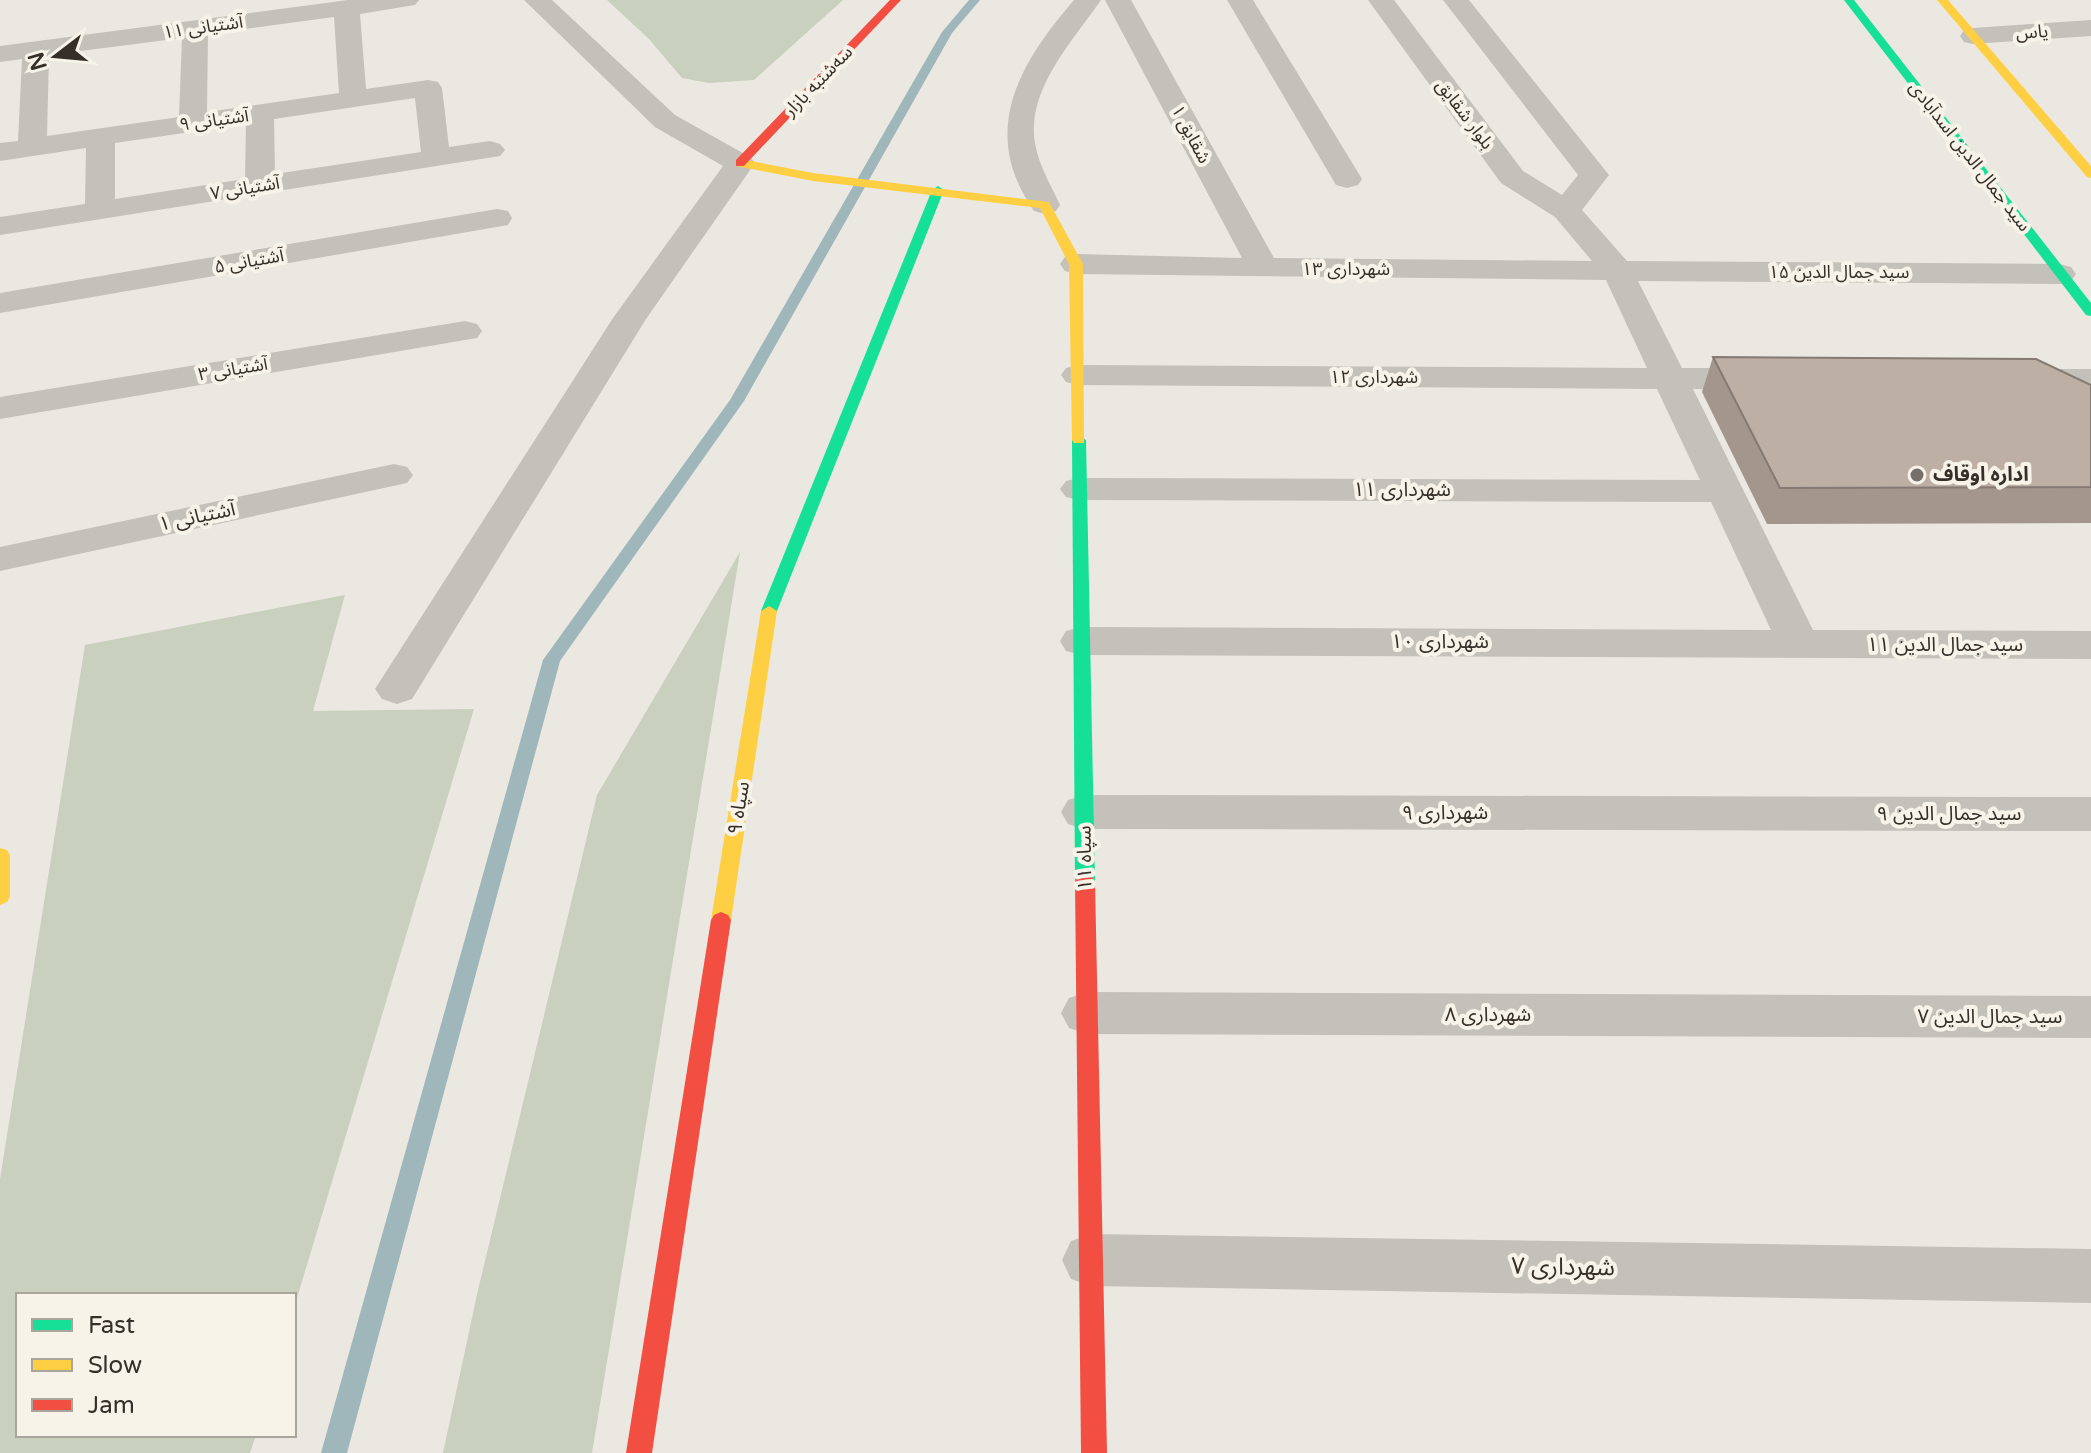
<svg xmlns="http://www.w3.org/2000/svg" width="2091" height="1453" font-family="'Varela Round','Noto Sans Arabic',sans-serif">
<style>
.green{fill:#c9d0bd}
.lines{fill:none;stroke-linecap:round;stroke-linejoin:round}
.stream{fill:#9fb6ba;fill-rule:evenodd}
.street{fill:#c4c0ba;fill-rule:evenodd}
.fast{fill:#16e098;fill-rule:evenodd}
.slow{fill:#ffcf43;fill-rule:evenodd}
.jam{fill:#f24e42;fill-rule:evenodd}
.wall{fill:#a3968d}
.building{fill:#bdafa4;stroke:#847a73;stroke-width:2}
.poi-dot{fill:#756f69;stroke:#f7f3e9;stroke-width:3}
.labels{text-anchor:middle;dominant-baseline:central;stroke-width:8;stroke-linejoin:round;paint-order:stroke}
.far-street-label{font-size:18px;fill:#352e29;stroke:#f7f3e9}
.poi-label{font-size:20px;font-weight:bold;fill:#352e29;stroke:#f7f3e9;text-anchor:start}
.street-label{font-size:20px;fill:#352e29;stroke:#f7f3e9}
.near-street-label{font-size:24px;fill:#352e29;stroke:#f7f3e9}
</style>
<rect width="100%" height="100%" fill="#ebe8e1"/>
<g class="green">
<polygon points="607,0 843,0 754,80 709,83 682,78 649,39"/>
<polygon points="740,552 592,1453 443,1453 478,1290 597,795"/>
<polygon points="345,595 313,711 474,709 294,1308 294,1295 18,1295 18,1435 256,1435 250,1453 0,1453 0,1179 85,645"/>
</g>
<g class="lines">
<polygon class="stream" points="969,0 980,0 952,33 744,401 560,661 347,1453 321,1453 543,660 730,400 942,32"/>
<g class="street">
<path d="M348,0H419L415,5L360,14L366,89L428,80L438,82L442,88L449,147L490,141L500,144L505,150L500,156L0,235V217L85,204L86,148L0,161V143L18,141L22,59L0,62V46ZM334,17L339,93L207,112L208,34ZM182,38L179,117L47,136L49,55ZM415,98L421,152L275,174L274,119ZM246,124L245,179L115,199V143Z"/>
<polygon points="524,0 552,0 675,115 750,157 755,163 646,319 412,699 397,704 382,699 375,689 613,318 723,166 655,127"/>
<path d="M1074,0H1101C1072,42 1023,93 1036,148C1040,168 1052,187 1060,205L1056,211L1045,214L1034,211C979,132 1018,65 1074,0Z"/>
<polygon points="1105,0 1131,0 1274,258 1592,261 1555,217 1501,183 1368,0 1394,0 1523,171 1562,195 1578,175 1443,0 1469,0 1609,175 1582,210 1627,261 2060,264 2071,267 2076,274 2071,281 2060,284 1638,281 1682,368 1765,368 1777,372 1783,379 1777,386 1765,390 1693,389 1813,630 2091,631 2091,659 1081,655 1066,651 1060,641 1066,631 1081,627 1771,630 1711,502 1079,500 1066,497 1060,489 1066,481 1079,478 1700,480 1657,389 1078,385 1066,382 1061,375 1066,368 1078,365 1647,368 1606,280 1076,274 1065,271 1060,264 1065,257 1076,254 1242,258"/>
<polygon points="1227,0 1253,0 1362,179 1358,185 1347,188 1336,185"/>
<polygon points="2091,20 2091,36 1973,44 1964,42 1960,36 1964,30 1973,28"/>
<polygon points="497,209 508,211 512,218 508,225 0,313 0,293"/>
<polygon points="465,321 477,324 482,331 477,338 0,419 0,397"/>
<polygon points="2021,369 2091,369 2091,391 2021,391 2009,387 2003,380 2009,373"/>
<polygon points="394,464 407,467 413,475 407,483 0,571 0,547"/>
<polygon points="1084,795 2091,797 2091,831 1084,829 1068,824 1061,812 1068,800"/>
<polygon points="1087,992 2091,996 2091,1038 1087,1034 1069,1028 1061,1013 1069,998"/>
<polygon points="1091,1234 2091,1249 2091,1303 1091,1286 1071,1279 1062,1260 1071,1241"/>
</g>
<g class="fast">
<polygon points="1844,0 1854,0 2091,303 2091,316 2086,315"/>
<polygon points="938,186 944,190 777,611 769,616 763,615 761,611 932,190"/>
<polygon points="1079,436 1086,440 1095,882 1092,887 1078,887 1075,882 1072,440"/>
</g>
<g class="slow">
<polygon points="1937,0 1948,0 2091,166 2091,178 2087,177"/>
<polygon points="740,159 813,173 1049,202 1083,264 1084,443 1074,443 1072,440 1069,264 1040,208 813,181 736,166 736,160"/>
<polygon points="769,606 777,611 731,920 728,925 721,928 714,925 711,920 761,611"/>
<polygon points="0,848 7,850 10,855 10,897 7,902 0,905"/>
</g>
<g class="jam">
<polygon points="890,0 901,0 744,166 736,166 736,160"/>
<polygon points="1085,875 1092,877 1095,882 1107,1453 1081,1453 1075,882 1078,877"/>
<polygon points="721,912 728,915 731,920 652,1453 626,1453 711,920 714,915"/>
</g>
</g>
<polygon class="wall" points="1713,357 2091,385 2091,523 1767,524 1702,392"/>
<polygon class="building" points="1713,357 2036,359 2091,385 2091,487 1780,488"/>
<circle class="poi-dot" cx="1917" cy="475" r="8"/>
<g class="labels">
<g class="far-street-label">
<text transform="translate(203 27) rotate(-8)">آشتیانی ۱۱</text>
<text transform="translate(2032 32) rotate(-4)">یاس</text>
<text transform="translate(818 81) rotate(-46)">سه‌شنبه بازار</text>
<text transform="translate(1465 114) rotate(53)">بلوار شقایق</text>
<text transform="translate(214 120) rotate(-8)">آشتیانی ۹</text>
<text transform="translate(1191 134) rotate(62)">شقایق ۱</text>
<text transform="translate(1970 156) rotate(52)">سید جمال الدین اسدآبادی</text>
<text transform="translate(245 188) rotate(-9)">آشتیانی ۷</text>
<text transform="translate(249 261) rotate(-10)">آشتیانی ۵</text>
<text x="1346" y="269">شهرداری ۱۳</text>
<text x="1839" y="272">سید جمال الدین ۱۵</text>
<text transform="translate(233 369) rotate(-9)">آشتیانی ۳</text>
<text x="1374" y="377">شهرداری ۱۲</text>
</g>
<g class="poi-label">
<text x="1933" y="475">اداره اوقاف</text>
</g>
<g class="street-label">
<text x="1402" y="490">شهرداری ۱۱</text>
<text transform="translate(197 517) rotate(-12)">آشتیانی ۱</text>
<text x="1440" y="642">شهرداری ۱۰</text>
<text x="1945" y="645">سید جمال الدین ۱۱</text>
<text transform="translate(739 808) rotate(-81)">سپاه ۹</text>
<text x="1445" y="813">شهرداری ۹</text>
<text x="1949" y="814">سید جمال الدین ۹</text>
<text transform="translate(1085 858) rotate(-91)">سپاه ۱۱</text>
<text x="1488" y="1015">شهرداری ۸</text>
<text x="1990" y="1017">سید جمال الدین ۷</text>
</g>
<g class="near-street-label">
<text transform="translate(1563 1267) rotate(1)">شهرداری ۷</text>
</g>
</g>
<rect x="16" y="1293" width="280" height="144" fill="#f7f3e9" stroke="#a9a49c" stroke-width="2"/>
<rect x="32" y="1319" width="40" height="12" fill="#16e098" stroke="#a9a49c" stroke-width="2"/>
<text x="88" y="1333" font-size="24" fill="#352e29">Fast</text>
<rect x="32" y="1359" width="40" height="12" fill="#ffcf43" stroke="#a9a49c" stroke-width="2"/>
<text x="88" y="1373" font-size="24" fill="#352e29">Slow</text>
<rect x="32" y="1399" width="40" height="12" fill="#f24e42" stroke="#a9a49c" stroke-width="2"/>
<text x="88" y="1413" font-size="24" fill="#352e29">Jam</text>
<g transform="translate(56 56) rotate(254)" stroke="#f7f3e9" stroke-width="6" paint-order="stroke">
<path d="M0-6L14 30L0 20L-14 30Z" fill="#352e29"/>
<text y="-12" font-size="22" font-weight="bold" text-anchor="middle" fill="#352e29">N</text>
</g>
</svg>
